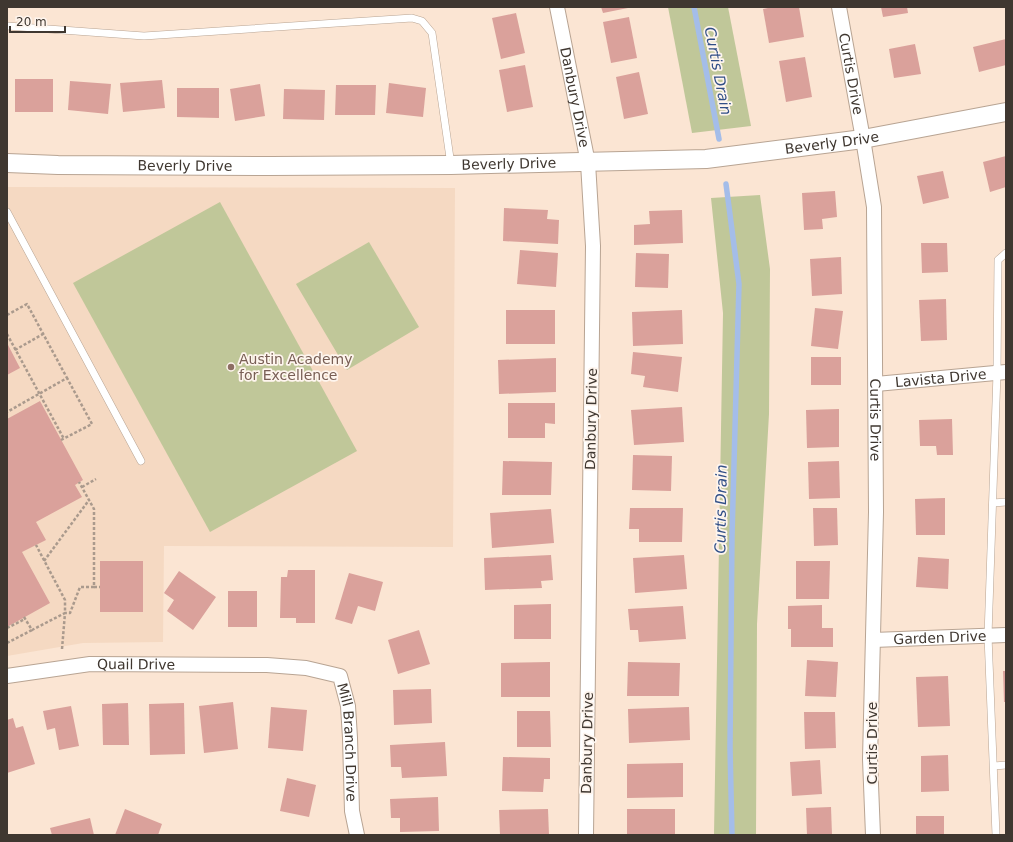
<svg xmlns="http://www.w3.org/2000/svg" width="1013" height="842" font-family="'DejaVu Sans',sans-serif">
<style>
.built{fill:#f5d9c2}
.green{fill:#c0c799}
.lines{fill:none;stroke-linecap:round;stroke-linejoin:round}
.stream{stroke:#a4bde9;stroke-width:5.5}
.building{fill:#daa19b}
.service-casing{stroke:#b8a493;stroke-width:8}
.minor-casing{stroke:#b8a493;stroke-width:16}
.tertiary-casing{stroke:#b8a493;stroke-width:20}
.path{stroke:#aa9a8d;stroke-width:2.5;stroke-dasharray:3 2;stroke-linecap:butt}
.service{stroke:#fff;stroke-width:7}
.minor{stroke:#fff;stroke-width:14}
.tertiary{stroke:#fff;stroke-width:18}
.education-dot{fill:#8d6e63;stroke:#fef5ee;stroke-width:1.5}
.labels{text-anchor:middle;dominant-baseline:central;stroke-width:3.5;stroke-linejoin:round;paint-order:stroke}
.street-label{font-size:14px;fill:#3f3730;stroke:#fef5ee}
.education-label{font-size:14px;fill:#785e54;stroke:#fef5ee;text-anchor:start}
.water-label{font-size:15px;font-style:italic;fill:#314f87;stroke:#fef5ee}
</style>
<rect width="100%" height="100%" fill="#fbe5d3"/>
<polygon class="built" points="7,187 455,188 453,547 164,546 163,642 83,643 7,656"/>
<g class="green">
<polygon points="668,7 728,7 751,126 692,133"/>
<polygon points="760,195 770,269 769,414 757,624 756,835 714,835 723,313 711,198"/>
<polygon points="220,202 357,451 210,532 73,283"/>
<polygon points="369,242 419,327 347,370 296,284"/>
</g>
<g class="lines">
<g class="stream">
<polyline points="694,7 719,139"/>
<polyline points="726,184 739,284 732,536 730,747 732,835"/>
</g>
</g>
<g class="building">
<polygon points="601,7 628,7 628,8 603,13"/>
<polygon points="773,7 799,7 804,37 769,43 763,9"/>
<polygon points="881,7 907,7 908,13 883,17"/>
<polygon points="516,13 525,53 501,59 492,18"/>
<polygon points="629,17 637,58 611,63 603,22"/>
<polygon points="1006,39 1006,65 979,72 973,47"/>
<polygon points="915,44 921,74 894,78 889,49"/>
<polygon points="805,57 812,97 786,102 779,61"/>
<polygon points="525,65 533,107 507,112 499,70"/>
<polygon points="639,72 648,114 624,119 616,77"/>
<rect x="15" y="79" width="38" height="33"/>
<polygon points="162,80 165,108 123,112 120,83"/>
<polygon points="70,81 111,84 108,114 68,110"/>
<polygon points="389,83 426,88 423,117 386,113"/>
<polygon points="260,84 265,116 235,121 230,89"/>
<polygon points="336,85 376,85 375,115 335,115"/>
<polygon points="177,88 219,88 219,118 177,117"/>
<polygon points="284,89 325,90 324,120 283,119"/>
<polygon points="1006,156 1006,187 990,192 983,162"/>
<polygon points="943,171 949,198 923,204 917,176"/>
<polygon points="835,191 837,217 822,219 823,229 804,230 802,193"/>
<polygon points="504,208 548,210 547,219 559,220 558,244 503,241"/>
<polygon points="682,210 683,243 634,245 634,225 650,224 649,211"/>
<polygon points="921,243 947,243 948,272 922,273"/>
<polygon points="520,250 558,253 556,287 517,284"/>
<polygon points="636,253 669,254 668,288 635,287"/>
<polygon points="841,257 842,294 812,296 810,259"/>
<polygon points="946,299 947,340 921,341 919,300"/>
<polygon points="815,308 843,311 838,349 811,346"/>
<rect x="506" y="310" width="49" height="34"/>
<polygon points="682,310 683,344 633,346 632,312"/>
<polygon points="7,343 20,368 7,375"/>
<polygon points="633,352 682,357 678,392 643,387 645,376 631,374"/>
<rect x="811" y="357" width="30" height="28"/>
<polygon points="556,358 556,392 499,394 498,360"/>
<polygon points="40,401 83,480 75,485 82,497 36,522 46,540 22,552 50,603 7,627 7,419"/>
<polygon points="508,403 555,403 555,424 545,423 545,438 508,438"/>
<polygon points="682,407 684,442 634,445 631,410"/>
<polygon points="839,409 839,447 807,448 806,410"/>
<polygon points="952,419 953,455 937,455 936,446 920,446 919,420"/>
<polygon points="633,455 672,456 671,491 632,490"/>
<polygon points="503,461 552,462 551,495 502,495"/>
<polygon points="839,461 840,498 809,499 808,462"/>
<polygon points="945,498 945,535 916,535 915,499"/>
<polygon points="630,508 683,508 682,542 639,542 639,529 629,529"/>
<polygon points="813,508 837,508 838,545 814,546"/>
<polygon points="551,509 554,543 492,548 490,513"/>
<polygon points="551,555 553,580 541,581 542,588 485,590 484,558"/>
<polygon points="684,555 687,589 635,593 633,558"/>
<polygon points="918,557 949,559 948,589 916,587"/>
<rect x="100" y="561" width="43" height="51"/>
<polygon points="796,561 830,561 829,599 796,599"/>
<polygon points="288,570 315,570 315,623 296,623 296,618 280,618 281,577 287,577"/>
<polygon points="179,571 216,597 193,630 167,611 174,600 164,593"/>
<polygon points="349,573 383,582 375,611 358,606 352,624 335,619"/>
<rect x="228" y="591" width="29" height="36"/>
<polygon points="551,604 551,639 514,639 514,605"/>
<polygon points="822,605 822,628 833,628 833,647 791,647 791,629 788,629 788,606"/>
<polygon points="683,606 686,639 639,642 638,630 630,630 628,609"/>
<polygon points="419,630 430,664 398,674 388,640"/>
<polygon points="807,660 838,662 836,697 805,696"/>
<polygon points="550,662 550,697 501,697 501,663"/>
<polygon points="628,662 680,663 679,696 627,696"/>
<polygon points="1003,671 1006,671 1006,702 1004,702"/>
<polygon points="948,676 950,726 918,727 916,677"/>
<polygon points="431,689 432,723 394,725 393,690"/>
<polygon points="233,702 238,749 204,753 199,706"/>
<polygon points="128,703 129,745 103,745 102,704"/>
<polygon points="184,703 185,754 150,755 149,704"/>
<polygon points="71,706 79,746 59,750 55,728 47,730 43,711"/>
<polygon points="271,707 307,710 303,751 268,748"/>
<polygon points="689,707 690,740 629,743 628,709"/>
<polygon points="517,711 550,711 551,747 517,747"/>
<polygon points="804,712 835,712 836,748 805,749"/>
<polygon points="13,718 16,728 23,726 35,764 7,773 7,720"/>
<polygon points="445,742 447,776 402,778 401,767 391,767 390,745"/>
<polygon points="948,755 949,791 921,792 921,756"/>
<polygon points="503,757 550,758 550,779 544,779 543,792 502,791"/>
<polygon points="820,760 822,794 792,796 790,762"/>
<polygon points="683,763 683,797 627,798 627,764"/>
<polygon points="287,778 316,785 309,817 280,811"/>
<polygon points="438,797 439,831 400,832 400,818 391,818 390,799"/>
<polygon points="831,807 832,835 807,835 806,808"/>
<polygon points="125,809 162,824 158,835 115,835"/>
<polygon points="548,809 549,835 500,835 499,810"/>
<rect x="627" y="809" width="48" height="26"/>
<rect x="916" y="816" width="28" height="19"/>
<polygon points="90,818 94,835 52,835 50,828"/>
</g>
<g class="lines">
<defs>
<g id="service">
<polyline points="7,26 144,36 412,18 422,21 432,33 451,165"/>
<polyline points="7,212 141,461"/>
<polyline points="993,503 1006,502"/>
<polyline points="994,766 1006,765"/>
<polyline points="996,835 988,636 997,373 998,260 1006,253"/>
</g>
<g id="minor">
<path id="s1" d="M557,7L588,163L593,246L586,835"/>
<path id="s2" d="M839,7L863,139L874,207L876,512L870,759L873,835"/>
<path id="s3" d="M876,384L1006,372"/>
<path id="s4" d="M873,640L1006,635"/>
<path id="s5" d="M7,676L90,664L267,665L306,668L340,676L348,706L350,738L352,811L357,835"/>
</g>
<g id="tertiary">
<path id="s6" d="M7,163L58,165L270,166L451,165L706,159L863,139L1006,112"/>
</g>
</defs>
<use href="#service" class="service-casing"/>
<use href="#minor" class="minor-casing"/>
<use href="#tertiary" class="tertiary-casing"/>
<g class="path">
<polyline points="7,315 27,304 67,378 7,412"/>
<polyline points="7,334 64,439"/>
<polyline points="15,350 43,334"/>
<polyline points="61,440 92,424 67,378"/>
<polyline points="82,487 96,479"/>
<polyline points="44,561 89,500"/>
<polyline points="94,587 100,587"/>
<polyline points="24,617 32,630 65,613 65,600 36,545"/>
<polyline points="7,628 25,619"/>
<polyline points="7,643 32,630"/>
<polyline points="62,649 65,613 70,613 80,587 94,587 94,509 79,482"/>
</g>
<use href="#service" class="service"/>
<use href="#minor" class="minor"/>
<use href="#tertiary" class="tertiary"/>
</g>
<circle class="education-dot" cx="231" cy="367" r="4"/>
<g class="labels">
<g class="street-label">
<text stroke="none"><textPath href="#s2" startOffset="68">Curtis Drive</textPath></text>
<text stroke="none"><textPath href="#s1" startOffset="92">Danbury Drive</textPath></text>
<text stroke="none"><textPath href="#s6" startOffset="826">Beverly Drive</textPath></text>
<text stroke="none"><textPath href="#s6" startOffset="502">Beverly Drive</textPath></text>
<text stroke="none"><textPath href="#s6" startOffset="178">Beverly Drive</textPath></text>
<text stroke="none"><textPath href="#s3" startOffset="65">Lavista Drive</textPath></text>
<text transform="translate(591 419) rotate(-89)">Danbury Drive</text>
<text stroke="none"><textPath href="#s2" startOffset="416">Curtis Drive</textPath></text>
<text stroke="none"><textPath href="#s4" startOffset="67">Garden Drive</textPath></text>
<text stroke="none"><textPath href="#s5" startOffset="130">Quail Drive</textPath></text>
<text stroke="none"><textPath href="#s5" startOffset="402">Mill Branch Drive</textPath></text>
<text transform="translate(587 743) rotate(-89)">Danbury Drive</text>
<text transform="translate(872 743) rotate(-90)">Curtis Drive</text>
</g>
<g class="education-label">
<text x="239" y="359">Austin Academy<tspan x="239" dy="16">for Excellence</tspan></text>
</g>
<g class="water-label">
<text transform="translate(718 71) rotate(79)">Curtis Drain</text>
<text transform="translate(721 509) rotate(-89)">Curtis Drain</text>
</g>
</g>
<rect width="1013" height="842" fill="none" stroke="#3f3730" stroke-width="16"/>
<path d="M10 26v6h55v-6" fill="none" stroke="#3f3730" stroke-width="2"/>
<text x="16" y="26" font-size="12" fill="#3f3730" stroke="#fef5ee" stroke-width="3" paint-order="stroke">20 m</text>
</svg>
